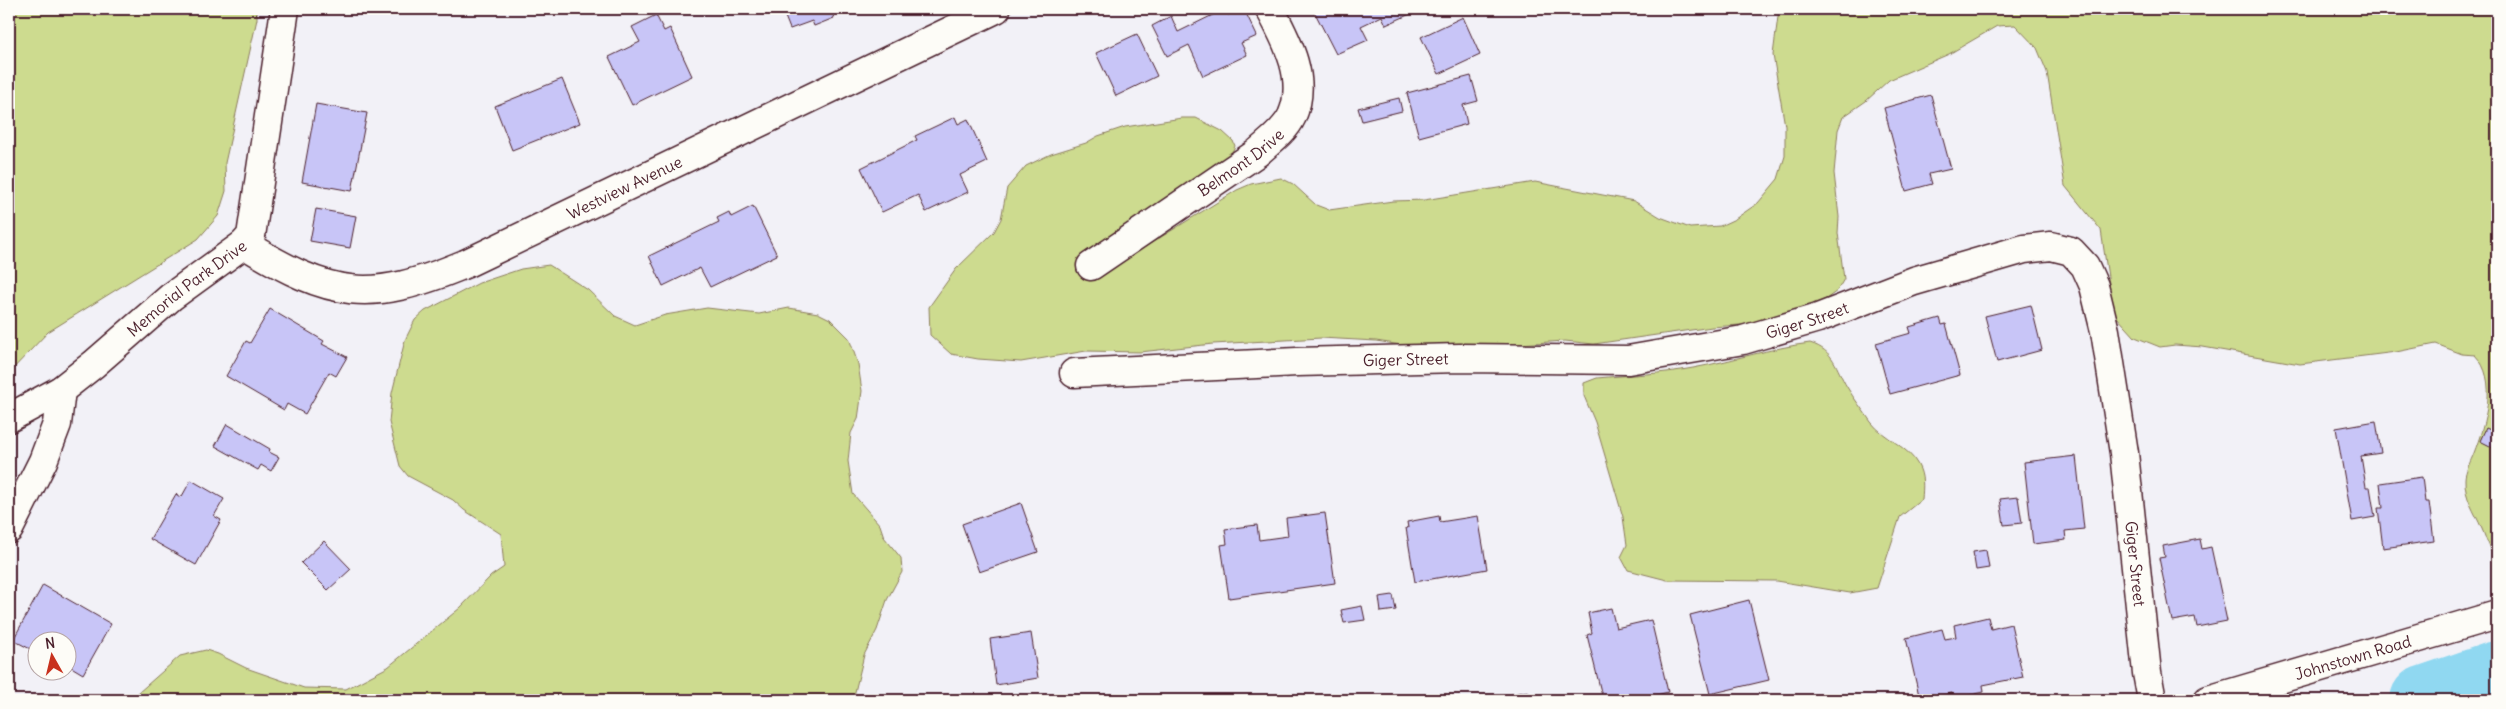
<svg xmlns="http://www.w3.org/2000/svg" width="2506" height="709" font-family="Delius,sans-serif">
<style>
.green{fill:#cddb8f;stroke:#8c7d5d}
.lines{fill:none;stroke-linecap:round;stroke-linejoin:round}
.river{stroke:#90d8f1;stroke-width:68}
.building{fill:#c8c5f7;stroke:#4a1f2b}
.minor-casing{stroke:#4a1f2b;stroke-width:31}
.minor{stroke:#fdfcf7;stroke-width:28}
.labels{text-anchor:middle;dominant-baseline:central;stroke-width:4;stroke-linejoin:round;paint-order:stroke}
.street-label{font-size:16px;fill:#4a1f2b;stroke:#fdfcf7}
</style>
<rect width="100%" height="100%" fill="#f2f1f7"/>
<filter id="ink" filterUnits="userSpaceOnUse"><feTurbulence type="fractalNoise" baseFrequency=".02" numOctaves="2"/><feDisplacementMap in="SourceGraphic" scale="10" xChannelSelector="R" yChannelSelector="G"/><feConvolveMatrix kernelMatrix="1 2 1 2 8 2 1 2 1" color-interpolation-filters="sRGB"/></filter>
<g filter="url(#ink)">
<g class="green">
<polygon points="9,9 257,9 257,19 225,163 226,191 218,216 198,239 48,332 9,373"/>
<path d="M1779,9H2497V560C2489,551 2487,540 2482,529C2475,512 2464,498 2465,479C2465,471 2471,461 2474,453C2485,424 2499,380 2475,355L2462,354L2436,344L2396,352L2300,364L2203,347L2175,345L2160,347L2135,337L2116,316L2112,304L2101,230L2065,186L2047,72L2037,48L2015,25L1997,26L1949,54L1889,80L1866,101L1843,117L1838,130L1834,173L1839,217L1838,233L1844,279L1837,291L1826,299L1799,311L1753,324L1712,327L1594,344L1565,341L1472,347L1408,346L1376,341L1321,338L1213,344L1140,352L1086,351L1021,362L978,359L951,354L930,335L929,307L956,269L994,232L1001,219L1007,188L1026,166L1051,154L1086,143L1098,136L1125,127L1182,118H1196L1222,131L1233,141L1235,146L1229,158L1159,208L1133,220L1078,259V272L1106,268L1132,255L1237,190L1251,184L1281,178L1293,184L1316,205L1329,210L1393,201L1424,200L1535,182L1634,201L1660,217L1690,228L1720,226L1735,219L1758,203L1778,179L1785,156V126L1773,55Z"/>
<polygon points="549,265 588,290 615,316 635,325 665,315 707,308 759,314 789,308 818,313 830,319 849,338 858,364 862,391 858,419 851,433 848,461 853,494 880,525 884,537 901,558 902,572 887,600 877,630 864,655 853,700 130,700 180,656 206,650 218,654 246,668 304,688 346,689 388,667 460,608 491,576 504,567 501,534 464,510 453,500 408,476 400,466 389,422 392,393 405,340 415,320 425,311 479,283 521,269"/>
<path d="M1810,343C1835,351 1835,367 1847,387C1854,399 1863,410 1871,422C1884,439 1908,446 1918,465C1924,476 1923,487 1922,499L1900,517L1877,588L1850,593L1777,581L1667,580L1628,570L1621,557L1627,545L1623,517L1595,422L1584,396V383L1597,378C1629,375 1662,374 1693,368C1732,361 1770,348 1810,343Z"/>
</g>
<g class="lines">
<polyline class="river" points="2424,700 2497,675"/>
</g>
<g class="building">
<polygon points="782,9 842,9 832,13 834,18 814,26 812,21 790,29"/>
<polygon points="1225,9 1228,15 1244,9 1257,36 1241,43 1247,55 1203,76 1189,45 1167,56 1152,26 1171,16 1178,32"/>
<polygon points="1313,9 1421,9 1386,25 1382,16 1361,26 1368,40 1336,54"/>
<polygon points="656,15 664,31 670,28 692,76 632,105 609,57 640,42 632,27"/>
<polygon points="1463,17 1480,55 1439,74 1421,37"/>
<polygon points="1137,34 1157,76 1116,96 1096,53"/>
<polygon points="1471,76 1478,101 1463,105 1467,124 1419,137 1407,93"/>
<polygon points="562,79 580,123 512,150 495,106"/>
<polygon points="1931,95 1951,169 1929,174 1932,184 1906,191 1884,108"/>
<polygon points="1399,98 1402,111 1362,121 1358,108"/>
<polygon points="316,104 367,113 352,191 302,182"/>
<polygon points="955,117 958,124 968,119 987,162 960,175 968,192 926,212 918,195 882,212 861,168 917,140 915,136"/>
<polygon points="753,206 777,255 710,287 700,268 663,286 649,256 719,222 717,218 729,212 731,217"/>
<polygon points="316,209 356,216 350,248 310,241"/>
<polygon points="2031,305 2042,350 1997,362 1985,316"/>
<polygon points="270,309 324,341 322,344 347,357 336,376 329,372 305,414 287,404 284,410 226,376 246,341 250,343"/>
<polygon points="1940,318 1942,325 1946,324 1960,375 1890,394 1876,343 1911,333 1909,327"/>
<polygon points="2376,421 2381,453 2361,456 2366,487 2370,487 2375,517 2352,521 2336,428"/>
<polygon points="227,424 270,449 269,452 279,457 271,471 261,465 258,470 215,446"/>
<polygon points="2486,428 2497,433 2494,448 2480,441"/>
<polygon points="2076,456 2084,529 2065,531 2066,540 2033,544 2024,462"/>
<polygon points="2422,477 2425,502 2429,502 2434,541 2383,548 2378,508 2383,508 2380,483"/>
<polygon points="191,480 224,499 214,516 221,520 196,565 150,539 176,494 181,498"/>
<polygon points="2018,497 2022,523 2004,525 2000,499"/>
<polygon points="1021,503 1038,552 979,572 962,524"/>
<polygon points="1325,513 1335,583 1229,598 1221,545 1227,544 1225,529 1257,525 1259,540 1288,536 1286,518"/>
<polygon points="1439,516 1440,522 1478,516 1487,569 1415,582 1406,528 1408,528 1407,522"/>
<polygon points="2200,539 2202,549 2211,547 2227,621 2197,627 2195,617 2172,621 2159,558 2165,557 2163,546"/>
<polygon points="324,541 351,569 328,590 301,563"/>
<polygon points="1986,550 1989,568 1976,570 1973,552"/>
<polygon points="43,585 111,624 83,674 68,665 68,642 38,642 38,653 13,640"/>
<polygon points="1393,595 1396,610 1381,612 1379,597"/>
<polygon points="1749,600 1769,680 1710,694 1690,615"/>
<polygon points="1362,606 1365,620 1344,623 1341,610"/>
<polygon points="1611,608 1616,628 1651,620 1668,692 1649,697 1650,700 1603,700 1587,635 1592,633 1588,613"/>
<polygon points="1988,617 1991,629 2011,624 2023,677 1983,685 1984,692 1954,699 1952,693 1920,700 1906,638 1942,629 1945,639 1956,637 1954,625"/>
<polygon points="1031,633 1038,678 996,685 990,639"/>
<polygon points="1528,691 1530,700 1493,700 1493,698"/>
</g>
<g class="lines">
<defs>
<g id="minor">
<path id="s1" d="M244,244C332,298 369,304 465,264L996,9"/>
<path id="s2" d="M1091,266L1257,153C1269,142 1285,131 1292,116C1308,79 1287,41 1270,9"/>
<path id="s3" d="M1074,373L1297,362L1460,358L1628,360L1743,340L1818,318L1914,281L2024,249L2051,246L2071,251L2085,266L2094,286L2105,331L2124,453L2147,673L2152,700"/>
<path id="s4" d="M9,418L61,390L94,364L171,297L244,244L251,236L285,9"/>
<polyline points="9,529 43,461 57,424 61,390"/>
<path id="s5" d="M2208,700L2497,615"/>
</g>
</defs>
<use href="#minor" class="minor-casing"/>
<use href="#minor" class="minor"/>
</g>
</g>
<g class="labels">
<g class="street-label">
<text stroke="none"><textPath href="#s2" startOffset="182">Belmont Drive</textPath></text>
<text stroke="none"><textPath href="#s1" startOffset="412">Westview Avenue</textPath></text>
<text stroke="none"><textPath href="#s4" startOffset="221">Memorial Park Drive</textPath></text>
<text stroke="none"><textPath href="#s3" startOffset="738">Giger Street</textPath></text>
<text stroke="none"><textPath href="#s3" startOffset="332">Giger Street</textPath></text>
<text stroke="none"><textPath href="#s3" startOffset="1338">Giger Street</textPath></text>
<text stroke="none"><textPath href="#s5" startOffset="151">Johnstown Road</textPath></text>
</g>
</g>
<rect width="2506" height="709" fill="none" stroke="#fdfcf7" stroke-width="30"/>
<rect x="15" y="15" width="2476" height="679" fill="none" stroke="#4a1f2b" stroke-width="2" filter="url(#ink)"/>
<g transform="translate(52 656) rotate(352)"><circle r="24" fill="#fdfcf7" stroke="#b5a4a5"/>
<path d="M0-4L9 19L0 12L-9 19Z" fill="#c8321e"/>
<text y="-8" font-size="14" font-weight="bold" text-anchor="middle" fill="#4a1f2b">N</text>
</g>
</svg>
